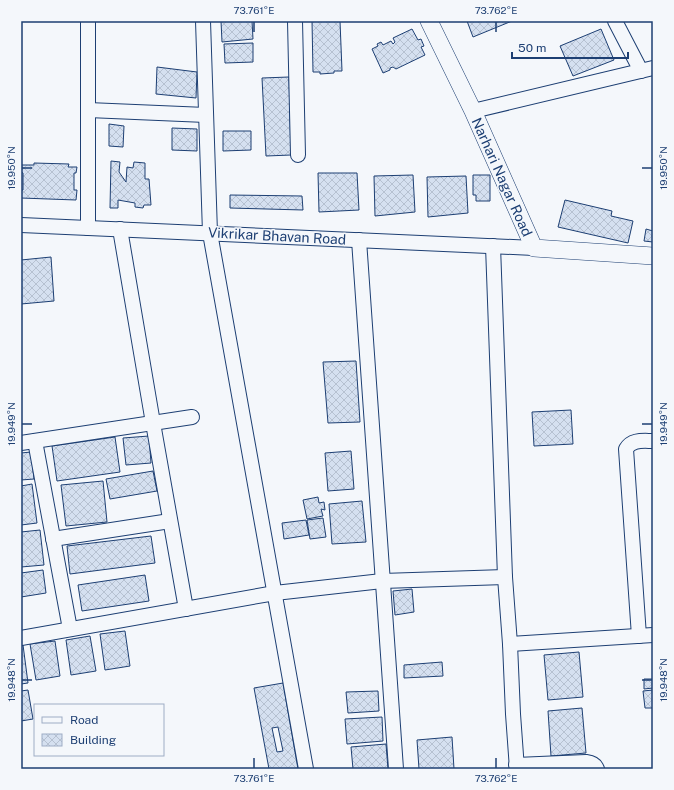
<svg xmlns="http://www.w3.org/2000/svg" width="674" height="790" font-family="'Public Sans',sans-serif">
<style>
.building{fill:url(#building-cross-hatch);stroke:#1d3f73;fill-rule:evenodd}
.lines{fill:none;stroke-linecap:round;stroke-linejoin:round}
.minor-casing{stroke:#1d3f73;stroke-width:16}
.tertiary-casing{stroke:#1d3f73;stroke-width:18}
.minor{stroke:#f4f7fb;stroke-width:14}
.tertiary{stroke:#f4f7fb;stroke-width:17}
.ticks{fill:none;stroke:#1d3f73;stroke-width:1.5}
.labels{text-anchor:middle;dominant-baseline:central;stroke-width:3;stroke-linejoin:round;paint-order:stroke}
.street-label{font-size:14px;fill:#1d3f73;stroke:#f4f7fb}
.neatline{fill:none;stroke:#1d3f73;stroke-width:1.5}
.ticks-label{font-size:10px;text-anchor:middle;fill:#1d3f73}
</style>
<defs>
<pattern id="building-cross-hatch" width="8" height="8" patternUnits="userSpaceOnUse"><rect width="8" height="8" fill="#d5e0f0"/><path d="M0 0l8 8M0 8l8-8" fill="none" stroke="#b6c1d1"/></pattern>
</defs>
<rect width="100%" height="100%" fill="#f4f7fb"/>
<g class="building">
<polygon points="221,21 252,21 253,39 222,42"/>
<polygon points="312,21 340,21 342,71 334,71 334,73 320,74 320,72 313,72"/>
<polygon points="467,21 512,21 473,37"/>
<polygon points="412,29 418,40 421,39 424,46 421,47 425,55 396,69 393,67 390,68 390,70 383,73 372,49 378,46 377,44 381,42 383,45 391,41 393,44 395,42 393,38"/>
<polygon points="601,29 614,60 573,76 560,46"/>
<polygon points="253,43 253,62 225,63 224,44"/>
<polygon points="157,67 197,72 196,98 156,94"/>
<polygon points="289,77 291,155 266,156 262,78"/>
<polygon points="109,124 124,126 123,147 109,146"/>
<polygon points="172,128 197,129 197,151 172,150"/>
<polygon points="223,131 251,131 251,150 223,151"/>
<polygon points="111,161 120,162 119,172 126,182 127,167 133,168 134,162 145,163 145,179 149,179 151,205 144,205 143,208 135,207 135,203 118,200 118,208 110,208"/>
<polygon points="34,163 69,164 68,167 77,167 76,173 74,173 74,190 77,190 76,200 21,198 21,190 23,190 23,173 21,172 21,165 34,165"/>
<polygon points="318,173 357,173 359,210 319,212"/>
<polygon points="413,175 415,212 375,216 374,176"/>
<polygon points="473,175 490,175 490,201 476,201 476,195 473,195"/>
<polygon points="466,176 468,213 428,217 427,177"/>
<polygon points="230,195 302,196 303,210 230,208"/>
<polygon points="565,200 612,211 611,216 633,221 628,243 558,227"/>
<polygon points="646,229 653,231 653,242 644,241"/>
<polygon points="51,257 54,301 21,304 21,260"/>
<polygon points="356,361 360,422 328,423 323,362"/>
<polygon points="571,410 573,444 534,446 532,412"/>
<polygon points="149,436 151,463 126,465 123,438"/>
<polygon points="115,437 120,472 57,481 52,446"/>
<polygon points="351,451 354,489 328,491 325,453"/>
<polygon points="31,452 34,479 21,480 21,453"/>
<polygon points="153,471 157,491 110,499 106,479"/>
<polygon points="103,481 107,522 66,526 61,485"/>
<polygon points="32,484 37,523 21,525 21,486"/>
<polygon points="318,497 319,503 324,502 325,510 321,509 323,516 307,519 303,500"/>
<polygon points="362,501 366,542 332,544 329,504"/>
<polygon points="323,518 326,537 310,539 307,520"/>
<polygon points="306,520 309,535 284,539 282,523"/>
<polygon points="40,530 44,565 21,567 21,532"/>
<polygon points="151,536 155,563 70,574 67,546"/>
<polygon points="43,570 46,593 21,597 21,573"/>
<polygon points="145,575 149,601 82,611 78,585"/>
<polygon points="412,589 414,612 395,615 393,591"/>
<polygon points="125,631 130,666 105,670 100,634"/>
<polygon points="90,636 96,671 71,675 66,640"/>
<polygon points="55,641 60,676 36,680 30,644"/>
<polygon points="23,645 28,683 21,684 21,646"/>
<polygon points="579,652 583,697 548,700 544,655"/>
<polygon points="442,662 443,676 404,678 404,665"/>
<polygon points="644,679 653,679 653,688 644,689"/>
<path d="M283,683L298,769H269L254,688ZM278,727L283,751L277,752L272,728Z"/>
<polygon points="28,690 33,719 21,721 21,691"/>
<polygon points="653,690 653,708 645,708 643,691"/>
<polygon points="378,691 379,711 348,713 346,692"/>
<polygon points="582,708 586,753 551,756 548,711"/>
<polygon points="382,717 383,741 347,744 345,719"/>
<polygon points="452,737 454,769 419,769 417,740"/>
<polygon points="386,744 388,769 353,769 351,747"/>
</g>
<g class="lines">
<defs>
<g id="minor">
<polyline points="203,21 210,233 306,769"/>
<polyline points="295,21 298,155"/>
<polyline points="615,21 641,71"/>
<polyline points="88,110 206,115"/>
<polyline points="473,111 653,68"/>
<polyline points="21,225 534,248"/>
<polyline points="88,228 88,21"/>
<polyline points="120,229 153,423 186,609"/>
<polyline points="359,240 396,769"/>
<polyline points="493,246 505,577 510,644 513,714 517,769"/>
<polyline points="35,441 70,629"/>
<polyline points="21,443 192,417"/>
<polyline points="53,539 170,521"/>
<path d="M639,636L626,449C632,439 643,441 653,441"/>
<polyline points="21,638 275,593 382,581 505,577"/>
<polyline points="510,644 653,635"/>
<path d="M516,765L586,762C592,763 595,764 597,769"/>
</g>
<polyline id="tertiary" points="429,21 473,111 534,248 653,256"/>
</defs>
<use href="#minor" class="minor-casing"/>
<use href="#tertiary" class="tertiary-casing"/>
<use href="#minor" class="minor"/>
<use href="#tertiary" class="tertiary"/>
</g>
<path class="ticks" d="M254,22V32M496,22V32M22,168H32M642,168H652M22,424H32M642,424H652M22,680H32M642,680H652M254,758V768M496,758V768"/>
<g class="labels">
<g class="street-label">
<text transform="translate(502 177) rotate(66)">Narhari Nagar Road</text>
<text transform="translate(277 236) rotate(3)">Vikrikar Bhavan Road</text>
</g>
</g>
<rect width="674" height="790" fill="none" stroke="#f4f7fb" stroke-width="44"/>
<rect x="34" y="704" width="130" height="52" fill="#f4f7fb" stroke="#9eadc5"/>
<rect x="42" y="717" width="20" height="6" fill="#f4f7fb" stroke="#9eadc5"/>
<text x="70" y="724" font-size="12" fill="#1d3f73">Road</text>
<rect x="42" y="734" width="20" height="12" fill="url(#building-cross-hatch)" stroke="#9eadc5"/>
<text x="70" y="744" font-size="12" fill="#1d3f73">Building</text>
<path d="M512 52v6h116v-6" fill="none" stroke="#1d3f73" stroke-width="2"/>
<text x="518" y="52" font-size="12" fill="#1d3f73" stroke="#f4f7fb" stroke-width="3" paint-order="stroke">50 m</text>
<rect x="22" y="22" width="630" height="746" class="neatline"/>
<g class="ticks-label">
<text x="254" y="14">73.761°E</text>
<text x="496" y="14">73.762°E</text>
<text transform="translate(11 168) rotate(-90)" y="4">19.950°N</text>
<text transform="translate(663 168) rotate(-90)" y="4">19.950°N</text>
<text transform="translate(11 424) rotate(-90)" y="4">19.949°N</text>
<text transform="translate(663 424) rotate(-90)" y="4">19.949°N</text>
<text transform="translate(11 680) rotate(-90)" y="4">19.948°N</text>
<text transform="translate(663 680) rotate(-90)" y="4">19.948°N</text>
<text x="254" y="782">73.761°E</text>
<text x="496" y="782">73.762°E</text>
</g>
</svg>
